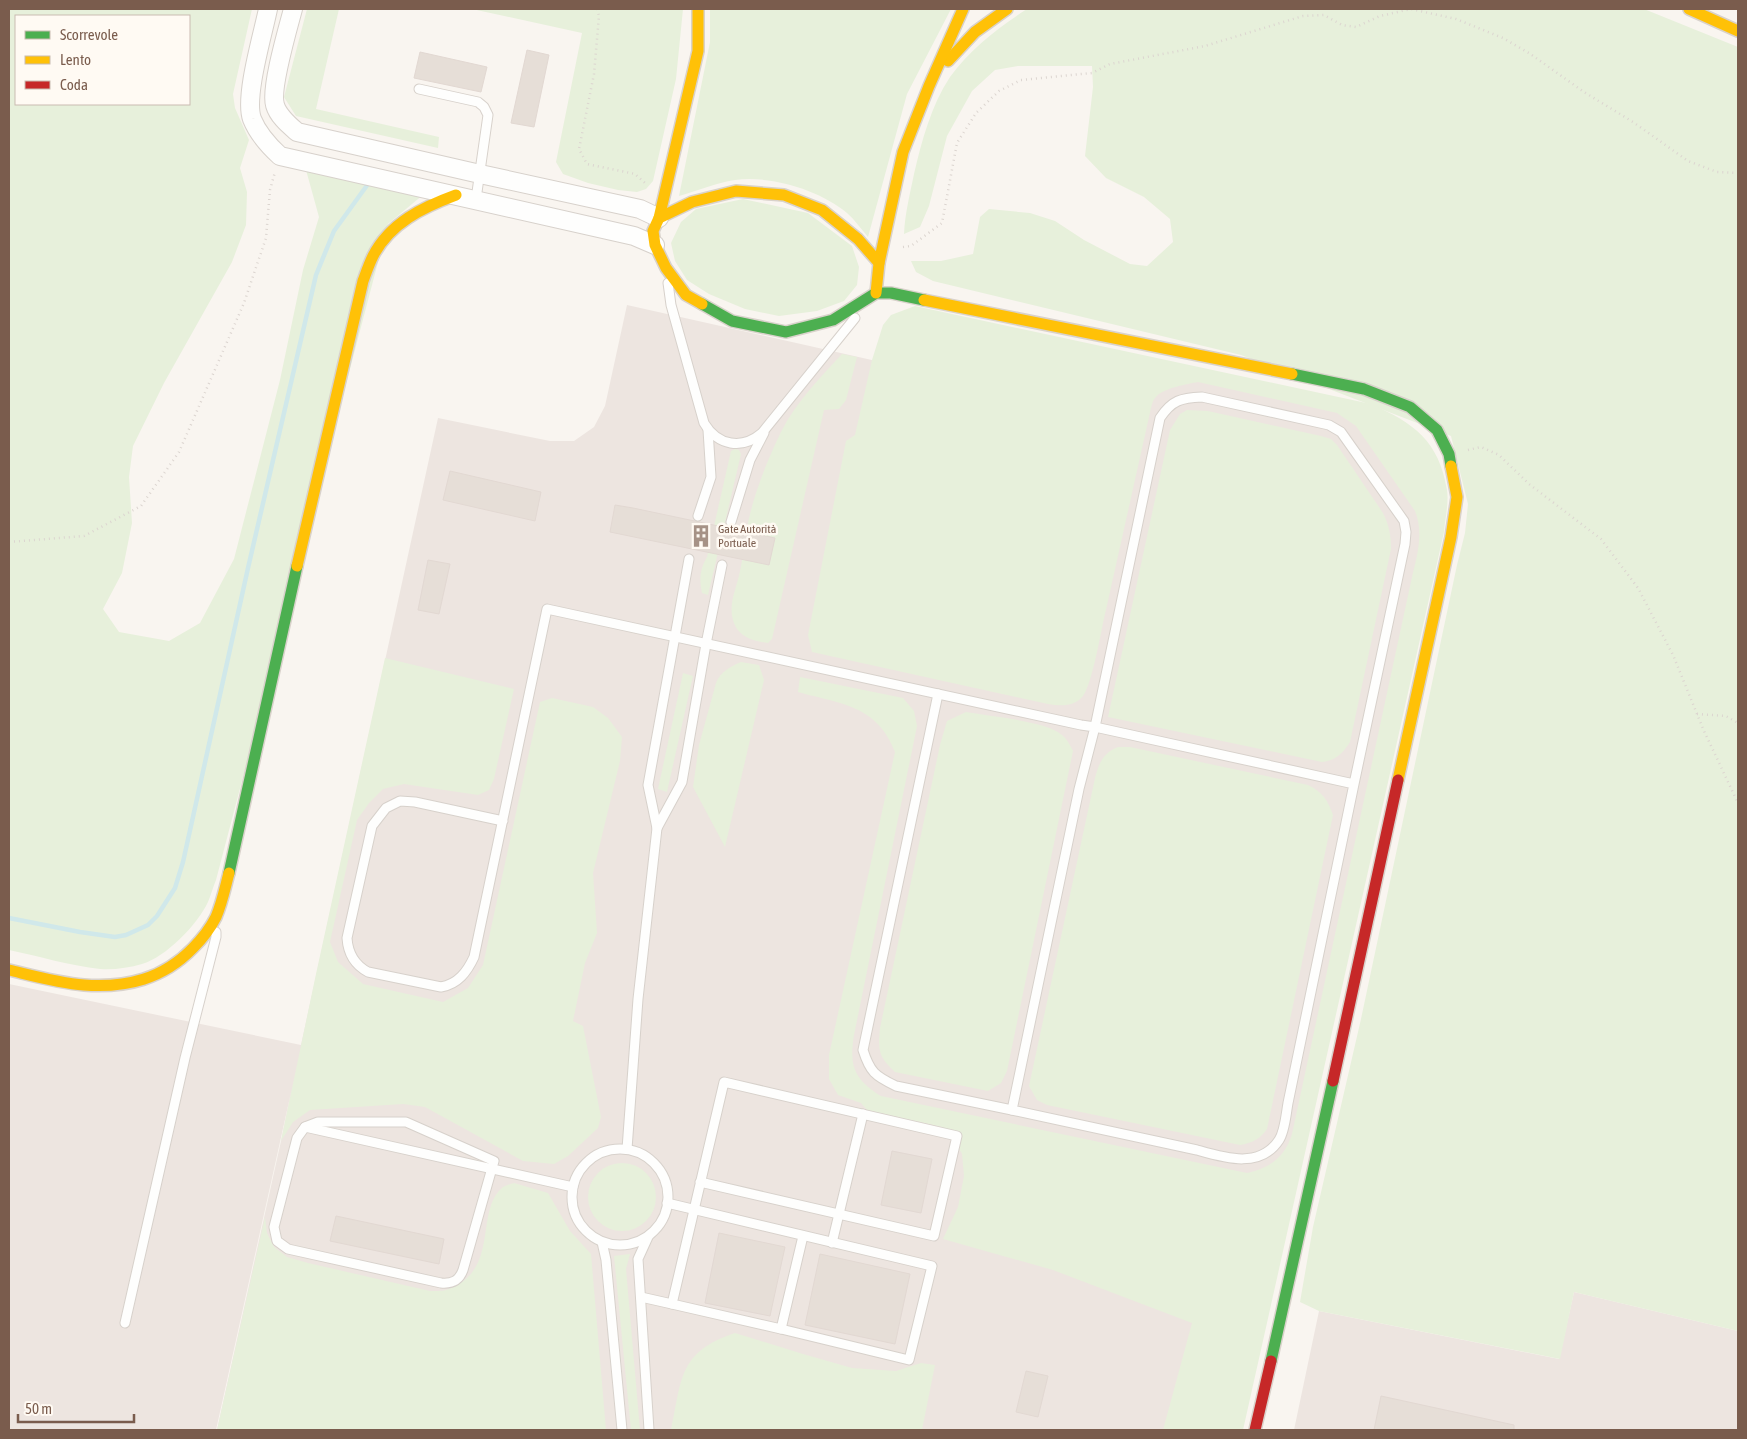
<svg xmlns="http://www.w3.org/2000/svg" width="1747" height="1439" font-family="'Asap Condensed',sans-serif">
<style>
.industrial{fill:#ede5e0}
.green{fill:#e7f0db;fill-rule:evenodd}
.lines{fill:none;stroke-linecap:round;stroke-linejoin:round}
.stream{stroke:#d0e8ea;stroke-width:4.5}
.building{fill:#e6ded7;stroke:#e2d8d2}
.lane-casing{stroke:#d7d1cb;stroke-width:11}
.street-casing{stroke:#d7d1cb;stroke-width:20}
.fast-casing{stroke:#d9d2cb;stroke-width:14}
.slow-casing{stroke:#d9d2cb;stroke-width:14}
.jam-casing{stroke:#d9d2cb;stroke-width:14}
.path{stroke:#dcd5d0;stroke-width:2.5;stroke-dasharray:1 4;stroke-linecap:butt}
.lane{stroke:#fefefd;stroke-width:9}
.street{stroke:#fefefd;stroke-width:18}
.fast{stroke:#4caf50;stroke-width:11}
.slow{stroke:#ffc107;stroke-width:11}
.jam{stroke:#c62828;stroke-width:11}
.labels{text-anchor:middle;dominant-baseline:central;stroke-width:5;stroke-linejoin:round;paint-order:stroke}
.poi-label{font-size:12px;fill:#7a5c4d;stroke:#fffaf3;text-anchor:start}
</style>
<rect width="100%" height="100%" fill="#f9f5f0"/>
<g class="industrial">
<polygon points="627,305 925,372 996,327 1357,407 1438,533 1237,1430 217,1430 281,1141 292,1088 216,1430 9,1430 9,984 301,1045 438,418 550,441 574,441 594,427 605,406"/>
<polygon points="1574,1292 1738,1331 1738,1430 1294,1430 1319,1311 1559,1359"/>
</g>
<g class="green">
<path d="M9,9H252L233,94L235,108L249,140L240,168L247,192L246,225L232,262L164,383L133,446L129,477L132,523L122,573L103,609L119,632L169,641L200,623L234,559L280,380L303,270L319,217L306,170L424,194L388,224L216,880C213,887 211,895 208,902C197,925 166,957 142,964C129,968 113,970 100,969C71,966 38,956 9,950ZM16,16H189V104H16Z"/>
<polygon points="307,9 339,9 316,109 439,137 438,148 296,116 284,97"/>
<polygon points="472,9 683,9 676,79 653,181 646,189 637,192 618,190 588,183 563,174 556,162 582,33"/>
<path d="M710,9H951L907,94L868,237C861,229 855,220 847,213C820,190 770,175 735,180C716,183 697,191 679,196L710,42Z"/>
<path d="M1027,9H1644L1738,47V1331L1574,1292L1560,1359L1319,1311L1300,1302L1313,1227L1361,1019L1457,565L1465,533L1468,504L1451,436L1241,355L933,281L916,272L911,261H941L973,254L980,217L989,209L1030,213L1055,221L1084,240L1130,264L1147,266L1173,242L1170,219L1144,197L1106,178L1085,156L1093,87L1092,66H1018L995,70L972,91L947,136L929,206L920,227L904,234C905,213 910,194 914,174C922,140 931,106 950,77C970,49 999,27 1027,9Z"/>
<polygon points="743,199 808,213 852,246 859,267 857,285 844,301 817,311 779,316 745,309 709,294 687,280 675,261 671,243 681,222 696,209"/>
<path d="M915,306L1371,404C1414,423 1439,441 1447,490C1449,503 1445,519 1444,532L1243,1430H1163L1192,1323L1053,1270L943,1239L958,1207L964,1176L962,1154L953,1138L942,1127L867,1110L861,1103L838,1095L829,1079V1055L895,752C877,705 841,704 798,692L800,677L903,698L914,711L917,726L854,1035C849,1066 854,1079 881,1096L1247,1173C1270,1168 1285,1157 1292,1134L1412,577C1417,556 1424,533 1415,511L1356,426L1337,413L1198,382C1188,384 1163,388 1156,397C1153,399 1152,405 1151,408C1135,480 1119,551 1103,623C1100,638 1091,686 1083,696C1074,707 1061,706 1048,704L812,652L808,635L846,441L855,435L872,360L883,325L891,315Z"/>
<path d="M842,354L857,357L846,400L839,409L824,410L772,639L768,643C754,641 740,638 734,623C727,605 737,588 740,571C743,558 744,545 746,533C752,498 766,463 781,432C796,402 820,378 842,354Z"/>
<path d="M1187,410L1208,411L1321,436L1331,439L1337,445L1383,513C1389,525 1391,535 1391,549L1350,742C1343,753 1335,761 1322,762L1108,717L1170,430L1180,414Z"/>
<path d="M735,449L739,450L741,454L708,595L702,593C699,579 700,569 707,557L731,451Z"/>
<polygon points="385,658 514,689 494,779 489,790 478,795 404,784 383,789 369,803 357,820 330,942 338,962 363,984 443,1002 468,988 483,965 540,702 552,698 593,707 608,718 622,737 620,761 593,873 597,933 585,963 573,1021 583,1026 601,1117 598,1128 568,1156 554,1164 523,1161 425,1107 403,1104 310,1110 293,1122 281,1141 316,974"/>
<path d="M741,662L759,665L764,680L725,847L693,787L699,745L716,683C721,671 730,667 741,662Z"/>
<polygon points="683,673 693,676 667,792 658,789"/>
<path d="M966,712C988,716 1047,721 1062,735C1067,739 1070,745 1073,751L1007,1071L1001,1083L988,1091L895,1072C878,1056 878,1050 880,1028L940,745L947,721Z"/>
<path d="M1118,747H1130L1308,785C1323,792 1328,801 1333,815L1267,1129C1260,1139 1252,1143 1240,1145L1047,1105L1037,1100L1029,1086L1095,778C1099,763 1103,753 1118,747Z"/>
<circle cx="622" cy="1197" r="34"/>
<path d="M514,1183L548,1193L570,1231L591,1254L606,1430H217L265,1217L267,1233L274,1247L287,1257L308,1263L430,1291C444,1291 447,1291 459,1284C497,1261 476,1209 503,1187C506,1185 511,1184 514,1183Z"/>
<polygon points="630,1254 626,1269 640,1430 631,1430 614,1256"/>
<path d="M735,1333L803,1354L852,1368L896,1371L921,1363L935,1365L922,1430H671C682,1379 678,1352 735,1333Z"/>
</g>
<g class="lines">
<polyline class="stream" points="9,918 80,932 115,937 126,935 148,925 157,916 175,888 183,862 248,568 316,275 334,231 368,184"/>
</g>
<g class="building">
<polygon points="527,50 549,55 534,127 511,123"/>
<polygon points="420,52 487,67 481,92 414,78"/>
<polygon points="450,471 541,492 535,521 443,500"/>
<polygon points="615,505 633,508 775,538 769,565 610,532"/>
<polygon points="428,560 450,564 439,614 418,610"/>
<polygon points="892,1151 932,1159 921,1213 881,1205"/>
<polygon points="336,1216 444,1239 439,1264 330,1241"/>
<polygon points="719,1233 785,1247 770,1316 705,1303"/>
<polygon points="820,1254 910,1274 895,1344 805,1325"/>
<polygon points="1026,1371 1048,1376 1038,1417 1016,1412"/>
<polygon points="1381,1396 1514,1425 1514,1430 1374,1430"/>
</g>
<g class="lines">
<defs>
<g id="lane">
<polyline points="419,89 478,102 484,107 488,115 476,199"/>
<path d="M668,283L671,305L704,423C718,446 742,450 762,433L855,318"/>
<polyline points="698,516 711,477 708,430"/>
<polyline points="731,522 750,460 764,433"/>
<path d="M938,694L863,1050C870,1072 875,1076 896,1086L1012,1110"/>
<path d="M503,821L415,802L400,801L386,808L372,826L347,938C348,954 355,965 368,972L441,987C458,984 467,972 474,957L547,609L1081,725L1095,727L1354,784L1405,544L1406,532L1404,521L1341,432L1329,425L1202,397C1181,398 1172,400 1160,418L1095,727L1079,789L1012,1110L1197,1150C1225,1158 1260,1169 1279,1140C1285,1131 1286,1114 1288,1103L1354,784"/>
<polyline points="657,828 682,782 706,644 722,565"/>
<path d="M318,1122H406L494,1161L463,1270C459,1281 452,1284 441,1283L288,1249L277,1241L274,1227L297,1138L305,1127Z"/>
<polyline points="305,1127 573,1187"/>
<circle cx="620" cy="1197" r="48"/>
<polyline points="627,1149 638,999 657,828 648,785 689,559"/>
<polyline points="700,1182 934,1236 957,1136 724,1082 672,1304 781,1329 803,1236"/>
<polyline points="667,1203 932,1266 909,1360 781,1329"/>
<polyline points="648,1237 638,1259 649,1430"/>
<polyline points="602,1242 606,1260 622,1430"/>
<polyline points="832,1243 863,1114"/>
<polyline points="641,1297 672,1304"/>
<polyline points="125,1323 185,1058 216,937 216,932"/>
</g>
<g id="street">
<path d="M268,9C263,34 244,97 252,119C258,134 268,145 280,156L634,236L655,245"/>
<path d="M293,9C288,28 270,89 275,105C278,116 289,125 297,132L480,174L640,209L659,218"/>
</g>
<g id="fast">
<polyline points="702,304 732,321 786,332 833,320 876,293 891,293 924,300"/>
<polyline points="1292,374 1364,389 1410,407 1437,430 1449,454 1451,466"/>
<polyline points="229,873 297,566"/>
<polyline points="1271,1361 1333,1081"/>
</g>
<g id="slow">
<polyline points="1689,9 1738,31"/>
<polyline points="948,61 975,32 1007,9"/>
<polyline points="659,218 698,51 698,9"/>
<polyline points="879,263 903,152 929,86 963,9"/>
<polyline points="924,300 1292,374"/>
<polyline points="702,304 686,295 666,268 655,245 653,231 659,218 692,202 736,191 784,195 822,210 858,239 879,263 876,293"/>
<path d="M297,566L363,281C366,273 369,264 373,256C390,223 423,207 456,195"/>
<polyline points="1398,780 1451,537 1457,497 1451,466"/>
<path d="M9,970C34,976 59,983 84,985C127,988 163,979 193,948C202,939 210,929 216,917C222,903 225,888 229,873"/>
</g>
<g id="jam">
<polyline points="1333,1081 1398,780"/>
<polyline points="1255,1430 1271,1361"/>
</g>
</defs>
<use href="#lane" class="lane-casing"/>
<use href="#street" class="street-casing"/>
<use href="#fast" class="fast-casing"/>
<use href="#slow" class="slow-casing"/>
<use href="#jam" class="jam-casing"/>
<g class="path">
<polyline points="597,9 599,16 594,74 579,149 587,164 635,174 645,183"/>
<polyline points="903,247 911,246 942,223 957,143 976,113 999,91 1021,80 1092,73 1110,64 1205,46 1303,16 1324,15 1342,25 1356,27 1380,16 1411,9 1456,19 1503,38 1529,53 1584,92 1633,122 1688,161 1717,172 1738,173"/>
<polyline points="1468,450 1481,447 1499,455 1529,484 1601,539 1638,588 1673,655 1704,731 1738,803"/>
<polyline points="9,542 84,536 141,506 179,452 244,303 266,238 270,190 275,172"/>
<polyline points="1697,714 1726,716 1738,723"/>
</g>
<use href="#lane" class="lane"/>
<use href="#street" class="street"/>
<use href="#fast" class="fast"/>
<use href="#slow" class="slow"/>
<use href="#jam" class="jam"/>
</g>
<defs>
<symbol id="building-bare" viewBox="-9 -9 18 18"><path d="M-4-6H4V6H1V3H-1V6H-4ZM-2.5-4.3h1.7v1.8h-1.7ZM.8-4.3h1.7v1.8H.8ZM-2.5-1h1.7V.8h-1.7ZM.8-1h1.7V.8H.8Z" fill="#a69286" stroke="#fffaf3" stroke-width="2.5" paint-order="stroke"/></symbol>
</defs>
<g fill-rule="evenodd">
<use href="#building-bare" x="685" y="520" width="32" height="32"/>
</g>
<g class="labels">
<g class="poi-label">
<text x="718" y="529">Gate Autorità<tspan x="718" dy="14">Portuale</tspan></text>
</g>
</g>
<rect width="1747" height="1439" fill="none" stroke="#7a5c4d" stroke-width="20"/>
<rect x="15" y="15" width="175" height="90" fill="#fffaf3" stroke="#cabbb1"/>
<rect x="25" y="31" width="25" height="8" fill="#4caf50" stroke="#cabbb1"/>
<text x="60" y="40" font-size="15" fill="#7a5c4d">Scorrevole</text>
<rect x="25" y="56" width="25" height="8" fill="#ffc107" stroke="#cabbb1"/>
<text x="60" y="65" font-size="15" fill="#7a5c4d">Lento</text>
<rect x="25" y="81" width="25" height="8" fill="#c62828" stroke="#cabbb1"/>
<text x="60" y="90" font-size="15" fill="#7a5c4d">Coda</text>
<path d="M18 1414v8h116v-8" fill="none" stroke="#7a5c4d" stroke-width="2.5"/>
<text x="25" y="1414" font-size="15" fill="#7a5c4d" stroke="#fffaf3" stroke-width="4" paint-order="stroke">50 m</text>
</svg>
